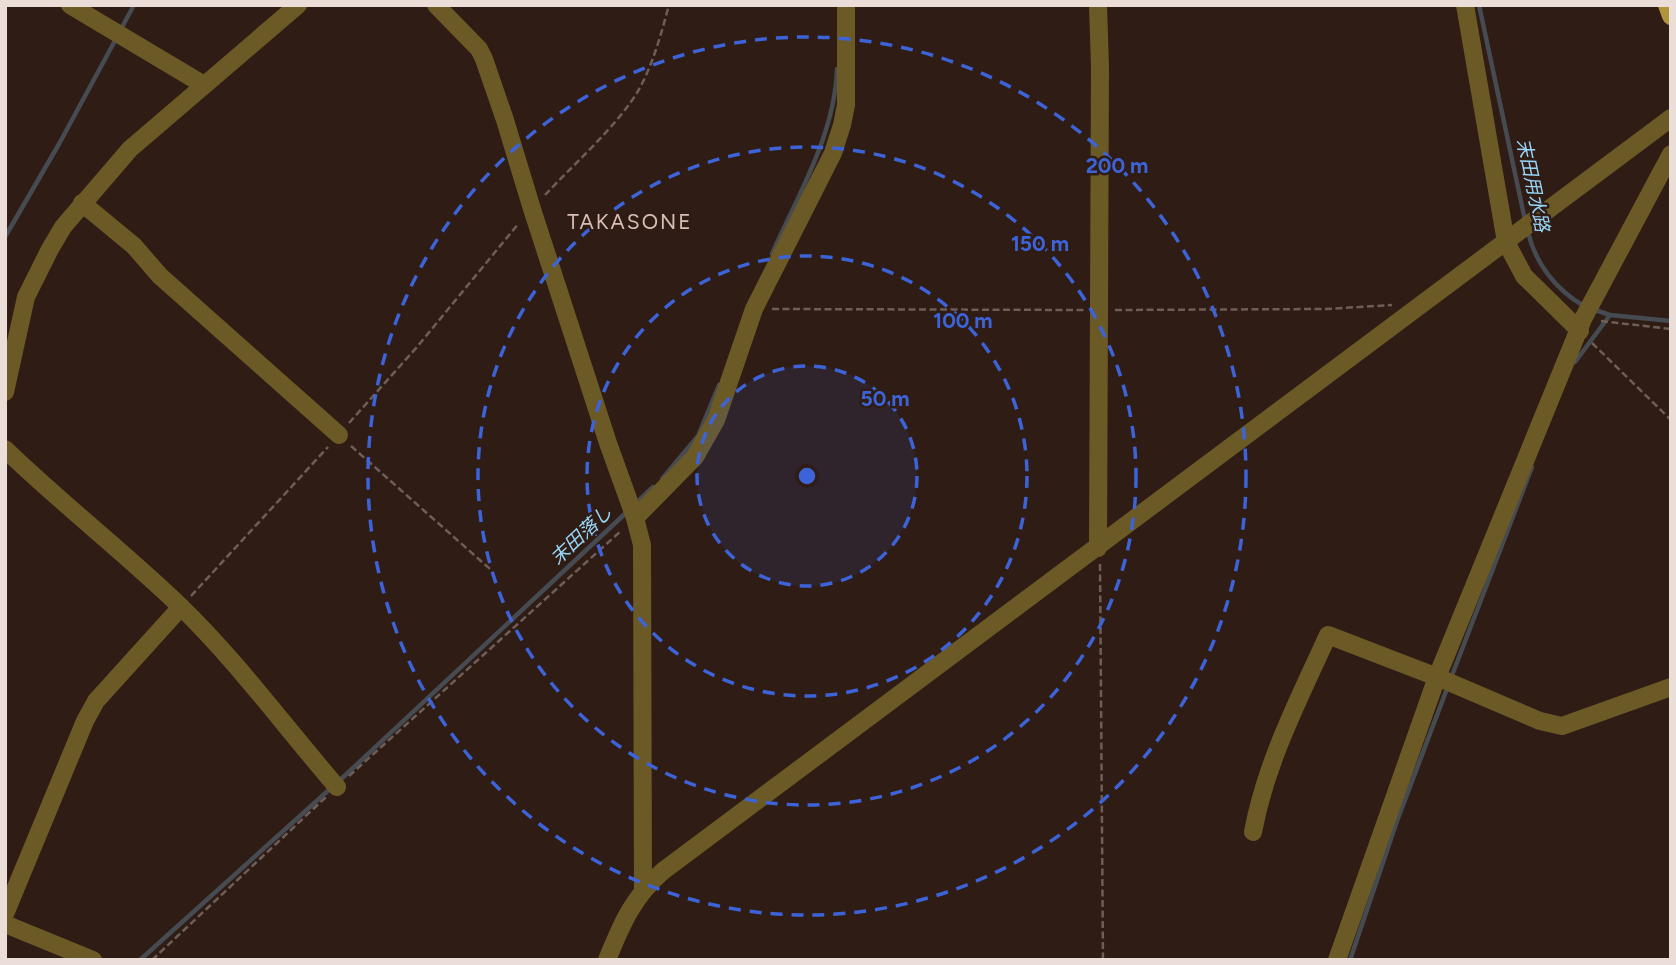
<svg xmlns="http://www.w3.org/2000/svg" width="1676" height="965" font-family="Figtree,'Noto Sans JP',sans-serif">
<style>
.lines{fill:none;stroke-linecap:round;stroke-linejoin:round}
.stream{stroke:#464b52;stroke-width:4.5}
.path{stroke:#6f5e58;stroke-width:2.5;stroke-dasharray:7 3.5;stroke-linecap:butt}
.minor{stroke:#6c5a26;stroke-width:18}
.tertiary{stroke:#6c5a26;stroke-width:18}
.primary{stroke:#b1933c;stroke-width:18}
.ring{fill:none;stroke:#3c63d8;stroke-width:3.5;stroke-dasharray:12 9}
.labels{text-anchor:middle;dominant-baseline:central;stroke-width:5;stroke-linejoin:round;paint-order:stroke}
.water-label{font-size:19px;font-style:italic;fill:#98d6f9;stroke:#2f1c15}
.quarter-label{font-size:21px;letter-spacing:2px;fill:#d9beb5;stroke:#2f1c15}
.centre{fill:#3c63d8;stroke:#2f1c15;stroke-width:3.5}
.ring-label{font-size:21px;text-anchor:middle;font-weight:bold;fill:#3c63d8;stroke:#2f1c15;stroke-width:5;stroke-linejoin:round;paint-order:stroke}
</style>
<rect width="100%" height="100%" fill="#2f1c15"/>
<g class="lines">
<g class="stream">
<polyline points="1479,5 1525,220"/>
<polyline points="121,29 134,5"/>
<path d="M1528,232C1535,263 1556,290 1584,306"/>
<polyline points="5,237 59,144 117,37"/>
<path d="M772,254C798,195 835,134 837,69"/>
<polyline points="1592,309 1610,315 1671,321"/>
<polyline points="1575,362 1610,315"/>
<polyline points="662,479 698,436 719,385"/>
<polyline points="634,505 653,487"/>
<polyline points="1451,678 1532,467"/>
<polyline points="338,782 628,511"/>
<polyline points="140,960 331,788"/>
<polyline points="1350,960 1397,821 1448,686"/>
</g>
<g class="path">
<path d="M545,195C573,165 618,125 638,91C653,65 661,34 669,5"/>
<polyline points="772,309 1084,310"/>
<polyline points="1115,310 1326,309 1392,305"/>
<polyline points="1601,321 1671,329"/>
<polyline points="1592,343 1671,420"/>
<polyline points="349,423 417,347 519,223"/>
<polyline points="351,446 490,569"/>
<polyline points="1100,564 1103,960"/>
<polyline points="191,596 328,447"/>
<polyline points="349,776 622,530"/>
<polyline points="152,960 326,797"/>
</g>
<g class="minor">
<polyline points="70,5 204,85"/>
<polyline points="436,5 479,49 484,59 505,120 532,209 608,443 635,518 642,545 643,888"/>
<polyline points="1098,5 1100,67 1098,548"/>
<polyline points="1465,5 1506,242 1524,276 1580,331"/>
<polyline points="82,203 134,246 160,276 339,435"/>
<path d="M5,449C62,504 124,552 180,606C237,661 285,727 337,787"/>
<polyline points="635,518 695,457 716,420 754,309 833,153 842,125 846,105 846,5"/>
<path d="M1253,832C1266,762 1299,699 1328,635L1437,677L1540,721L1562,726L1671,687"/>
<polyline points="5,914 85,721 96,701 181,607"/>
<polyline points="5,924 93,960"/>
<polyline points="1337,960 1437,677 1583,319 1671,154"/>
</g>
<g class="tertiary">
<polyline points="5,392 26,297 50,249 63,227 130,149 298,5"/>
<path d="M607,960C622,923 633,897 663,871L1671,118"/>
</g>
<polyline class="primary" points="1667,5 1671,16"/>
</g>
<circle cx="807" cy="476" r="110" fill="#3c63d8" fill-opacity=".12"/>
<g class="ring">
<circle cx="807" cy="476" r="110"/>
<circle cx="807" cy="476" r="220"/>
<circle cx="807" cy="476" r="329"/>
<circle cx="807" cy="476" r="439"/>
</g>
<g class="labels">
<g class="water-label">
<text transform="translate(1533 185) rotate(78)">末田用水路</text>
<text transform="translate(581 535) rotate(-43)">末田落し</text>
</g>
<g class="quarter-label">
<text x="630" y="221">TAKASONE</text>
</g>
</g>
<circle cx="807" cy="476" r="10" class="centre"/>
<g class="ring-label">
<text x="1117" y="173">200 m</text>
<text x="1040" y="251">150 m</text>
<text x="963" y="328">100 m</text>
<text x="885" y="406">50 m</text>
</g>
<rect width="1676" height="965" fill="none" stroke="#ebddd8" stroke-width="14"/>
</svg>
